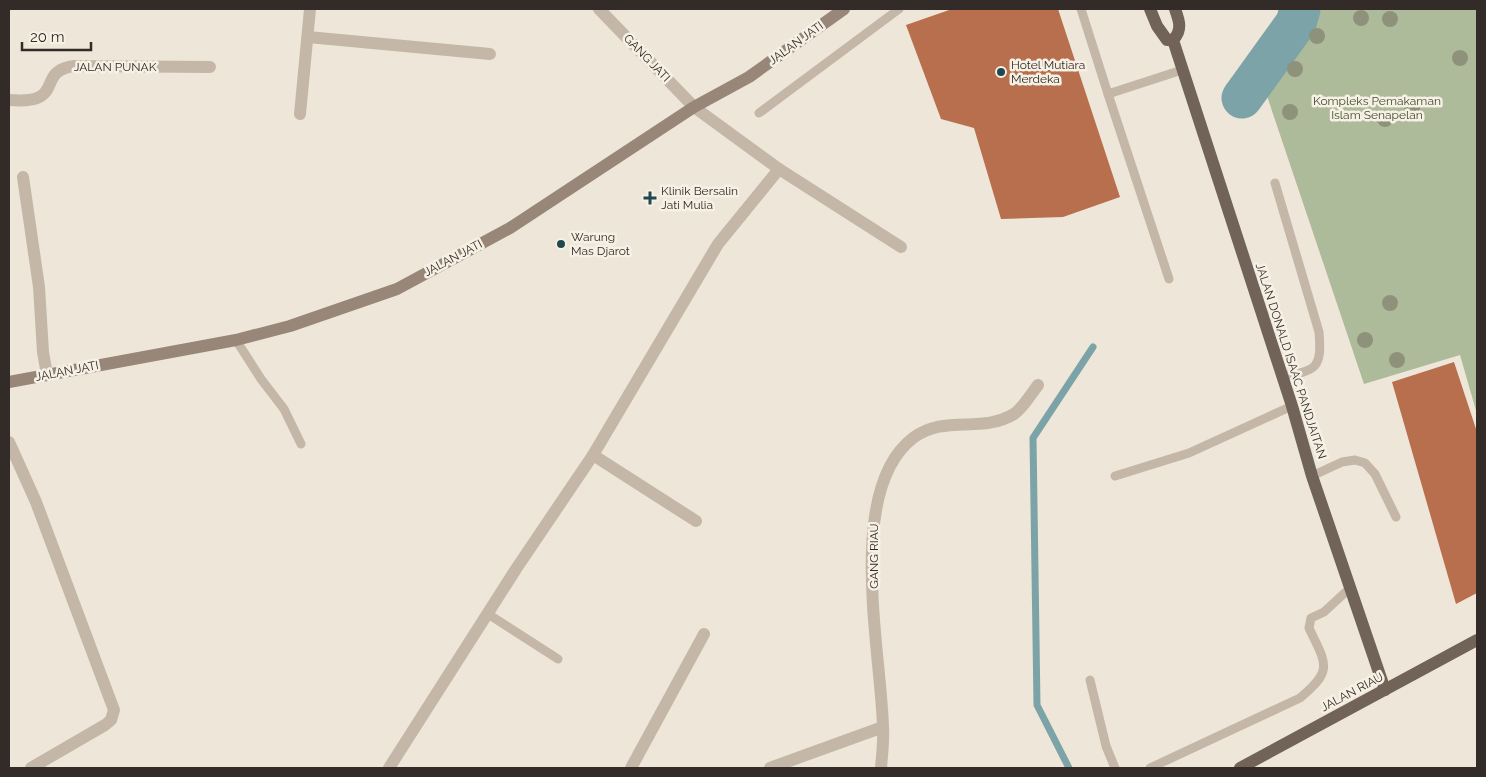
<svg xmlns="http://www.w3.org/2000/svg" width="1486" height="777" font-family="Raleway,sans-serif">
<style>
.green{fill:#aebb9b}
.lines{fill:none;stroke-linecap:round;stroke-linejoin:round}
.stream{stroke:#7ca3a8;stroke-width:7}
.river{stroke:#7ca3a8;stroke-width:41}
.building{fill:#b86f4d}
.service{stroke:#c4b7a7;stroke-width:9}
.minor{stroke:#c4b7a7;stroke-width:12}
.secondary{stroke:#988679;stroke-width:12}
.primary{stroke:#726359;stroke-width:12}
.tree{fill:#8e927a}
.poi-dot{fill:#21484e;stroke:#f6f0e5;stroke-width:2}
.labels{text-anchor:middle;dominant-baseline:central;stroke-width:5;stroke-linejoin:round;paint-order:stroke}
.street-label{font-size:12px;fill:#322b27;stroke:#f6f0e5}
.poi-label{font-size:12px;fill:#322b27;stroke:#f6f0e5;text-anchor:start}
.park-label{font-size:12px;fill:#3f4d2d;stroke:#f6f0e5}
</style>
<rect width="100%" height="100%" fill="#eee6d9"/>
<polygon class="green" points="1309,9 1477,9 1477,414 1460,355 1364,384 1267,96 1306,24"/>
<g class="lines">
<polyline class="stream" points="1069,768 1037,705 1033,438 1093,347"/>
<polyline class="river" points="1242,98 1296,23 1300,9"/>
</g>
<g class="building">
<polygon points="952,9 1058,9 1120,197 1063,217 1001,219 974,128 941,119 906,25"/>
<polygon points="1454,362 1477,432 1477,593 1456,604 1392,382"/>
</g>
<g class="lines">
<g class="service">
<polyline points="1081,9 1108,94 1182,70"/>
<polyline points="1108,94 1169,279"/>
<polyline points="759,113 899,9"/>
<path d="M1275,183L1319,332C1322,368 1317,371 1282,376"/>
<polyline points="236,340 261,379 284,409 301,444"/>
<polyline points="1115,476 1189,453 1292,406"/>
<polyline points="1312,476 1342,462 1355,460 1365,463 1375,474 1396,517"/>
<polyline points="488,614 558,659"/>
<polyline points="1090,680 1106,746 1115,768"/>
<path d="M1150,768L1300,698C1334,670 1326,664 1309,628L1311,618L1324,612L1350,588"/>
</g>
<g class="minor">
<polyline points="308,37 490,54"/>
<path d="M9,100C68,105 34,71 74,66L210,67"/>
<polyline points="300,114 310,9"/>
<polyline points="779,169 901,247"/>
<polyline points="23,177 39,287 43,352 47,375"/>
<polyline points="9,442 36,502 114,710 111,720 105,725 31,768"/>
<polyline points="593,455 696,521"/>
<polyline points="389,768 516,569 593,455 718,244 779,169 694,107 599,9"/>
<polyline points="631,768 704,634"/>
<polyline points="770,768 883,727"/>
<path d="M881,768C882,755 884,740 883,727C881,651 845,490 913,438C945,414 981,434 1014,414C1023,408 1031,394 1038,385"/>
</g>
<polyline class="secondary" points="9,382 236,340 290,326 397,289 510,228 694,107 749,77 844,9"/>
<g class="primary">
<polyline points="1150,9 1157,26 1167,40 1173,40"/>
<polyline points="1173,40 1292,406 1312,476 1385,690"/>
<path d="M1173,40C1183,30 1179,20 1175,9"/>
<polyline points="1240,768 1477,640"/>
</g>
</g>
<g class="tree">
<circle cx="1361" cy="18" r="8"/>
<circle cx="1390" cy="19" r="8"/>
<circle cx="1317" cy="36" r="8"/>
<circle cx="1460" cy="58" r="8"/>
<circle cx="1295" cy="69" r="8"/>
<circle cx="1412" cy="108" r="8"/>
<circle cx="1290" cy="112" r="8"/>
<circle cx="1385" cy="119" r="8"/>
<circle cx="1390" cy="303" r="8"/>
<circle cx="1365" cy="340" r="8"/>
<circle cx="1397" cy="360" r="8"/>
</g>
<g class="poi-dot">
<circle cx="1001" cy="72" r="5"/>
<path d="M647.5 190.5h5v5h5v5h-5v5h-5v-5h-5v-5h5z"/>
<circle cx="561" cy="244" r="5"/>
</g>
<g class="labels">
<g class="street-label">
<text transform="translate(796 43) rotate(-36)">JALAN JATI</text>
<text transform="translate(647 58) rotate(46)">GANG JATI</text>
<text x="115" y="67">JALAN PUNAK</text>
<text transform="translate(453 258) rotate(-28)">JALAN JATI</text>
<text transform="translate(1291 361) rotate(72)">JALAN DONALD ISAAC PANDJAITAN</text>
<text transform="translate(67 371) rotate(-11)">JALAN JATI</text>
<text transform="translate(874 556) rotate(-90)">GANG RIAU</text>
<text transform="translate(1352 692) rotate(-28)">JALAN RIAU</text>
</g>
<g class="poi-label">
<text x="1011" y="65">Hotel Mutiara<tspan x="1011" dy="14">Merdeka</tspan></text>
<text x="661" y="191">Klinik Bersalin<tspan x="661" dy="14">Jati Mulia</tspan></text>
<text x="571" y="237">Warung<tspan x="571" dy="14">Mas Djarot</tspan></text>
</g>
<g class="park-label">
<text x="1377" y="101">Kompleks Pemakaman<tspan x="1377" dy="14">Islam Senapelan</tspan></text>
</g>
</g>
<rect width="1486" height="777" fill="none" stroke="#322b27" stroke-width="20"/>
<path d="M22 42v8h69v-8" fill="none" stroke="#322b27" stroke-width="2.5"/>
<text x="30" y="42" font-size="15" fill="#322b27" stroke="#f6f0e5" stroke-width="4" paint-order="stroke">20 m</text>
</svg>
